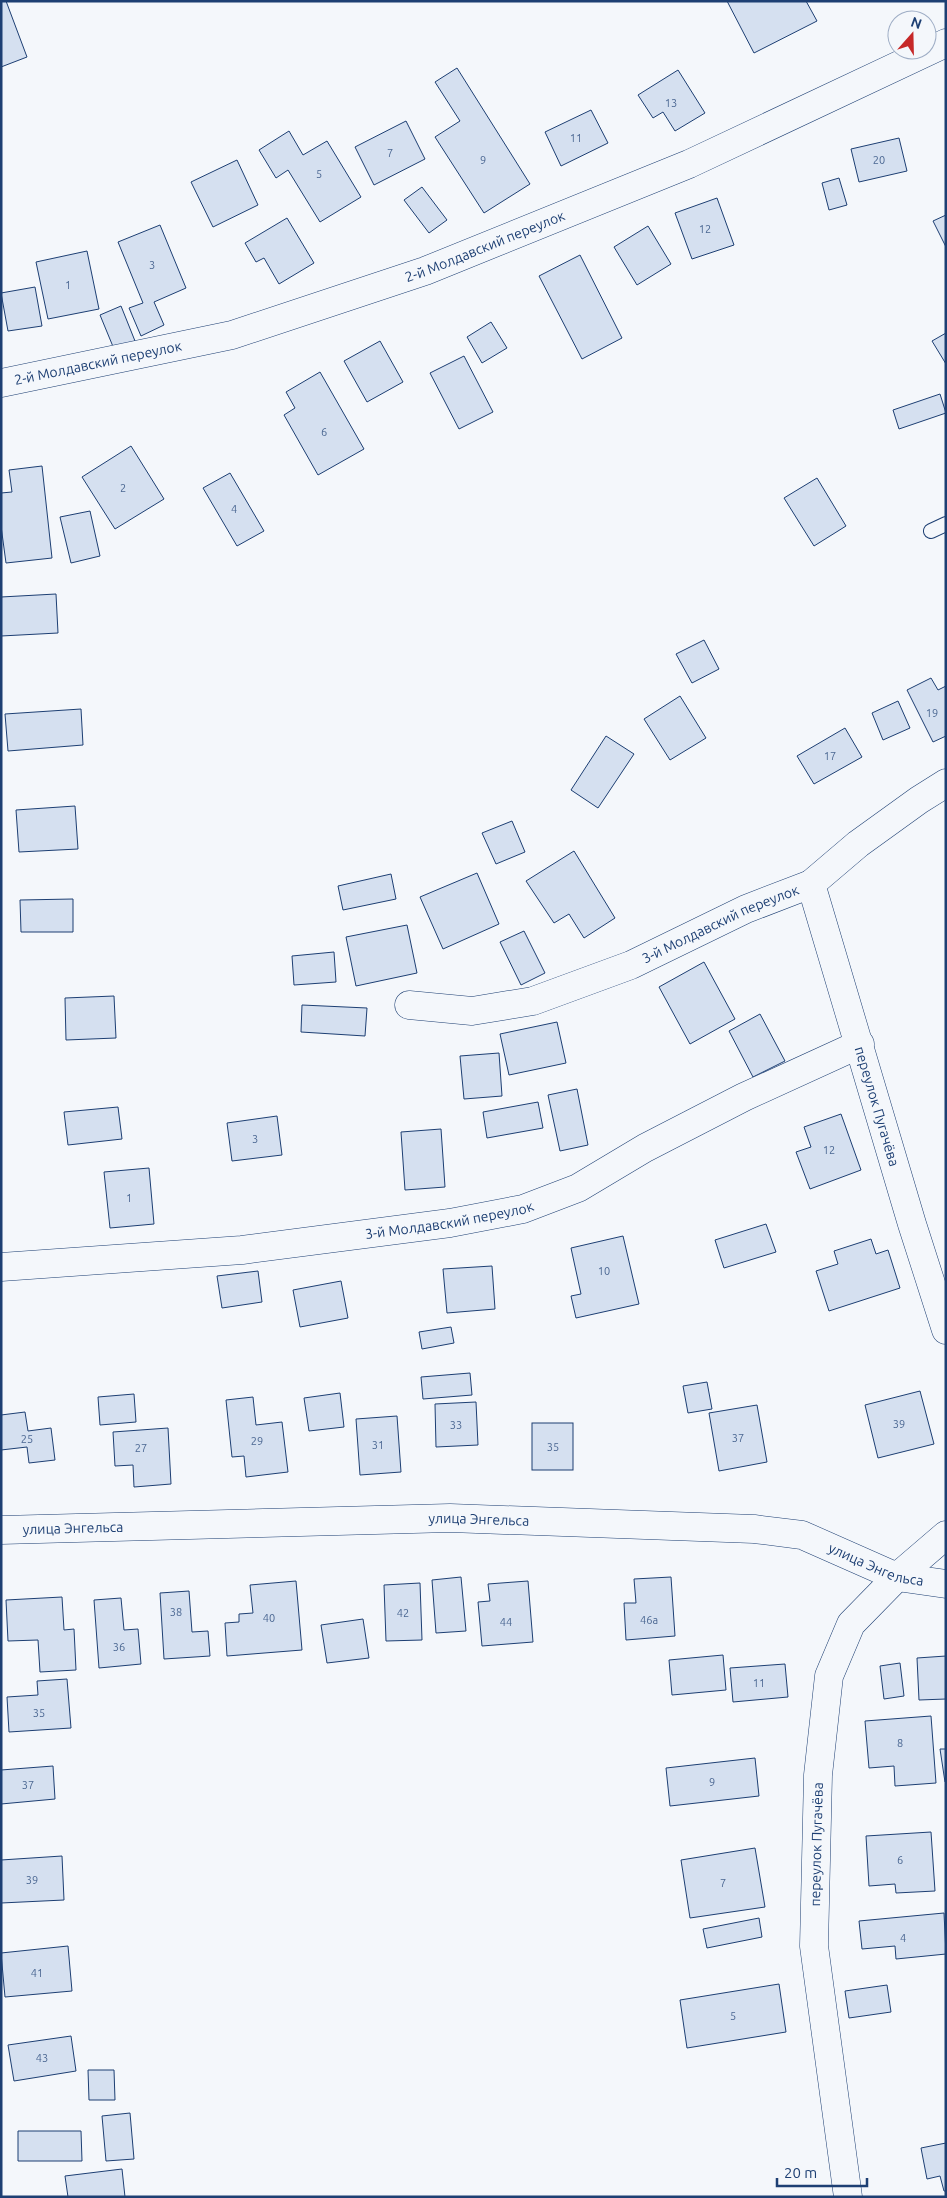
<svg xmlns="http://www.w3.org/2000/svg" width="947" height="2198" font-family="Ubuntu,sans-serif">
<style>
.building{fill:#d5e0f0;stroke:#1d3f73}
.lines{fill:none;stroke-linecap:round;stroke-linejoin:round}
.service-casing{stroke:#1d3f73;stroke-width:16}
.minor-casing{stroke:#1d3f73;stroke-width:29}
.service{stroke:#f4f7fb;stroke-width:14}
.minor{stroke:#f4f7fb;stroke-width:28}
.labels{text-anchor:middle;dominant-baseline:central;stroke-width:4;stroke-linejoin:round;paint-order:stroke}
.number-label{font-size:11px;fill:#4b6792}
.street-label{font-size:14px;fill:#1d3f73;stroke:#f4f7fb}
</style>
<rect width="100%" height="100%" fill="#f4f7fb"/>
<g class="building">
<polygon points="1,1 6,1 27,57 1,67"/>
<polygon points="727,1 806,1 817,21 754,53"/>
<polygon points="457,68 530,184 484,213 435,137 460,121 435,82"/>
<polygon points="678,70 705,113 675,131 663,112 653,118 638,95"/>
<polygon points="591,110 608,143 561,166 545,132"/>
<polygon points="406,121 425,159 374,185 355,147"/>
<polygon points="289,131 303,155 327,141 361,197 320,222 288,170 276,178 259,150"/>
<polygon points="899,138 907,171 859,182 851,149"/>
<polygon points="237,160 258,205 213,227 191,182"/>
<polygon points="839,178 847,205 829,210 822,183"/>
<polygon points="422,187 447,220 429,233 404,200"/>
<polygon points="717,198 734,245 692,259 675,213"/>
<polygon points="946,215 946,247 933,221"/>
<polygon points="287,218 314,263 279,284 264,258 256,262 245,243"/>
<polygon points="160,225 186,288 154,302 164,325 141,336 129,308 143,303 118,242"/>
<polygon points="648,226 671,264 637,285 614,247"/>
<polygon points="87,251 99,309 48,319 36,262"/>
<polygon points="580,255 622,338 582,359 539,276"/>
<polygon points="35,287 42,326 8,331 1,293"/>
<polygon points="121,306 135,341 114,349 100,315"/>
<polygon points="491,322 507,348 482,363 467,337"/>
<polygon points="946,333 946,364 932,341"/>
<polygon points="380,341 403,382 367,402 344,361"/>
<polygon points="464,356 493,412 459,429 430,373"/>
<polygon points="320,372 364,449 318,475 284,415 295,408 286,392"/>
<polygon points="940,394 946,413 899,429 893,410"/>
<polygon points="131,446 164,499 115,529 82,477"/>
<polygon points="42,466 52,558 6,563 1,526 1,493 12,492 9,470"/>
<polygon points="230,473 264,531 237,546 203,488"/>
<polygon points="817,478 846,526 814,546 784,498"/>
<polygon points="90,511 100,556 71,563 60,517"/>
<polygon points="56,594 58,633 1,636 1,597"/>
<polygon points="704,640 719,669 692,683 676,654"/>
<polygon points="931,678 938,690 946,686 946,736 933,742 907,690"/>
<polygon points="680,696 706,738 670,760 644,719"/>
<polygon points="898,701 910,728 883,740 872,713"/>
<polygon points="81,709 83,745 8,751 5,714"/>
<polygon points="845,728 862,757 814,784 797,756"/>
<polygon points="606,736 634,754 598,808 571,790"/>
<polygon points="75,806 78,849 19,852 16,810"/>
<polygon points="512,821 525,852 496,864 482,833"/>
<polygon points="574,851 615,918 584,938 569,914 554,923 526,881"/>
<polygon points="477,873 499,924 443,949 420,897"/>
<polygon points="391,874 396,899 343,910 338,886"/>
<polygon points="73,899 73,932 21,932 20,900"/>
<polygon points="407,925 417,973 356,986 346,937"/>
<polygon points="524,931 545,973 521,985 500,942"/>
<polygon points="334,952 336,982 294,985 292,956"/>
<polygon points="704,962 735,1019 690,1044 659,987"/>
<polygon points="114,996 116,1038 66,1040 65,998"/>
<polygon points="302,1005 367,1008 365,1036 301,1032"/>
<polygon points="760,1014 785,1061 753,1077 729,1031"/>
<polygon points="557,1022 566,1063 509,1075 500,1034"/>
<polygon points="499,1053 502,1096 464,1099 460,1056"/>
<polygon points="577,1089 588,1145 560,1151 548,1095"/>
<polygon points="538,1102 543,1128 487,1138 483,1112"/>
<polygon points="118,1107 122,1139 68,1145 64,1112"/>
<polygon points="841,1114 861,1170 810,1189 796,1152 811,1147 804,1127"/>
<polygon points="277,1116 282,1155 232,1161 227,1123"/>
<polygon points="441,1129 445,1187 405,1190 401,1132"/>
<polygon points="149,1168 154,1224 110,1228 104,1172"/>
<polygon points="766,1224 776,1252 724,1268 715,1240"/>
<polygon points="623,1236 639,1304 576,1318 571,1296 581,1294 571,1248"/>
<polygon points="871,1239 876,1254 888,1250 900,1288 829,1311 816,1271 838,1264 834,1251"/>
<polygon points="492,1266 495,1309 447,1313 443,1269"/>
<polygon points="258,1271 262,1302 222,1308 217,1276"/>
<polygon points="341,1281 348,1318 300,1327 293,1290"/>
<polygon points="451,1327 454,1343 422,1349 419,1332"/>
<polygon points="470,1373 472,1395 423,1399 421,1377"/>
<polygon points="707,1382 712,1409 688,1413 683,1386"/>
<polygon points="920,1391 934,1444 878,1458 865,1405"/>
<polygon points="340,1393 344,1427 309,1431 304,1398"/>
<polygon points="134,1394 136,1422 100,1425 98,1397"/>
<polygon points="253,1397 256,1425 282,1422 288,1472 246,1477 244,1456 232,1457 226,1400"/>
<polygon points="476,1402 478,1445 436,1447 435,1404"/>
<polygon points="757,1405 767,1462 719,1471 709,1413"/>
<polygon points="25,1412 28,1431 51,1428 55,1460 29,1463 27,1447 1,1450 1,1415"/>
<polygon points="397,1416 401,1472 360,1475 356,1419"/>
<rect x="532" y="1423" width="41" height="47"/>
<polygon points="168,1428 171,1484 134,1487 133,1465 115,1466 113,1432"/>
<polygon points="461,1577 466,1631 436,1633 432,1580"/>
<polygon points="671,1577 675,1636 626,1640 624,1603 636,1603 634,1579"/>
<polygon points="296,1581 302,1650 227,1656 225,1623 239,1622 239,1614 253,1613 250,1585"/>
<polygon points="528,1581 533,1642 482,1646 478,1602 490,1601 488,1584"/>
<polygon points="420,1583 422,1640 386,1641 384,1585"/>
<polygon points="189,1591 192,1632 208,1631 210,1656 164,1659 160,1593"/>
<polygon points="62,1597 64,1630 74,1629 76,1670 40,1672 38,1640 8,1641 6,1600"/>
<polygon points="121,1598 124,1630 138,1629 141,1664 99,1668 94,1600"/>
<polygon points="363,1619 369,1658 327,1663 321,1625"/>
<polygon points="723,1655 726,1690 672,1695 669,1660"/>
<polygon points="946,1656 946,1699 919,1700 917,1658"/>
<polygon points="900,1663 904,1696 884,1699 880,1666"/>
<polygon points="785,1664 788,1697 733,1702 730,1668"/>
<polygon points="67,1679 71,1728 9,1732 7,1697 38,1695 37,1681"/>
<polygon points="931,1716 936,1783 895,1786 894,1766 869,1768 865,1721"/>
<polygon points="940,1749 946,1749 946,1782 945,1782"/>
<polygon points="755,1758 759,1796 670,1806 666,1768"/>
<polygon points="53,1766 55,1799 1,1804 1,1770"/>
<polygon points="931,1832 935,1891 896,1893 895,1884 869,1886 866,1836"/>
<polygon points="755,1848 765,1907 690,1918 681,1860"/>
<polygon points="62,1856 64,1900 1,1903 1,1860"/>
<polygon points="944,1913 946,1954 896,1959 895,1946 862,1949 859,1921"/>
<polygon points="759,1918 762,1937 707,1948 703,1929"/>
<polygon points="68,1946 72,1991 5,1997 1,1953"/>
<polygon points="779,1984 786,2032 687,2048 680,2000"/>
<polygon points="887,1985 891,2012 849,2018 845,1991"/>
<polygon points="71,2036 76,2071 14,2081 8,2045"/>
<polygon points="88,2070 114,2070 115,2100 89,2100"/>
<polygon points="130,2113 134,2159 106,2161 102,2116"/>
<polygon points="18,2131 81,2131 82,2161 18,2161"/>
<polygon points="946,2143 946,2191 944,2191 940,2176 927,2179 921,2148"/>
<polygon points="122,2169 125,2197 68,2197 65,2176"/>
</g>
<g class="lines">
<defs>
<polyline id="service" points="931,531 946,524"/>
<g id="minor">
<path id="s1" d="M1,383L232,335L425,271L689,164L946,43"/>
<path id="s2" d="M811,884L912,1224L946,1330"/>
<path id="s3" d="M409,1005L472,1011L533,1001L631,965L746,909L811,884L858,844L919,800L946,783"/>
<path id="s4" d="M1,1267L242,1250L450,1223L523,1209L578,1188L645,1148L744,1097L860,1044"/>
<path id="s5" d="M1,1530L450,1518L754,1529L802,1535L897,1577L946,1584"/>
<path id="s6" d="M848,2197L814,1946L818,1775L829,1676L851,1624L897,1577L946,1535"/>
</g>
</defs>
<use href="#service" class="service-casing"/>
<use href="#minor" class="minor-casing"/>
<use href="#service" class="service"/>
<use href="#minor" class="minor"/>
</g>
<g class="labels">
<g class="number-label">
<text x="671" y="103">13</text>
<text x="576" y="138">11</text>
<text x="390" y="153">7</text>
<text x="483" y="160">9</text>
<text x="879" y="160">20</text>
<text x="319" y="174">5</text>
<text x="705" y="229">12</text>
<text x="152" y="265">3</text>
<text x="68" y="285">1</text>
<text x="324" y="432">6</text>
<text x="123" y="488">2</text>
<text x="234" y="509">4</text>
<text x="932" y="713">19</text>
<text x="830" y="756">17</text>
<text x="255" y="1139">3</text>
<text x="829" y="1150">12</text>
<text x="129" y="1198">1</text>
<text x="604" y="1271">10</text>
<text x="899" y="1424">39</text>
<text x="456" y="1425">33</text>
<text x="738" y="1438">37</text>
<text x="27" y="1439">25</text>
<text x="257" y="1441">29</text>
<text x="378" y="1445">31</text>
<text x="553" y="1447">35</text>
<text x="141" y="1448">27</text>
<text x="176" y="1612">38</text>
<text x="403" y="1613">42</text>
<text x="269" y="1618">40</text>
<text x="649" y="1620">46а</text>
<text x="506" y="1622">44</text>
<text x="119" y="1647">36</text>
<text x="759" y="1683">11</text>
<text x="39" y="1713">35</text>
<text x="900" y="1743">8</text>
<text x="712" y="1782">9</text>
<text x="28" y="1785">37</text>
<text x="900" y="1860">6</text>
<text x="32" y="1880">39</text>
<text x="723" y="1883">7</text>
<text x="903" y="1938">4</text>
<text x="37" y="1973">41</text>
<text x="733" y="2016">5</text>
<text x="42" y="2058">43</text>
</g>
<g class="street-label">
<text stroke="none"><textPath href="#s1" startOffset="504">2-й Молдавский переулок</textPath></text>
<text stroke="none"><textPath href="#s1" startOffset="99">2-й Молдавский переулок</textPath></text>
<text stroke="none"><textPath href="#s3" startOffset="328">3-й Молдавский переулок</textPath></text>
<text stroke="none"><textPath href="#s2" startOffset="232">переулок Пугачёва</textPath></text>
<text stroke="none"><textPath href="#s4" startOffset="451">3-й Молдавский переулок</textPath></text>
<text stroke="none"><textPath href="#s5" startOffset="478">улица Энгельса</textPath></text>
<text stroke="none"><textPath href="#s5" startOffset="72">улица Энгельса</textPath></text>
<text stroke="none"><textPath href="#s5" startOffset="882">улица Энгельса</textPath></text>
<text stroke="none"><textPath href="#s6" startOffset="355">переулок Пугачёва</textPath></text>
</g>
</g>
<rect width="947" height="2198" fill="none" stroke="#1d3f73" stroke-width="5"/>
<g transform="translate(912 35) rotate(20)"><circle r="24" fill="#f4f7fb" stroke="#9eadc5"/>
<path d="M0-4L9 19L0 12L-9 19Z" fill="#c62828"/>
<text y="-8" font-size="14" font-weight="bold" text-anchor="middle" fill="#1d3f73">N</text>
</g>
<path d="M777 2178v8h90v-8" fill="none" stroke="#1d3f73" stroke-width="2.5"/>
<text x="784" y="2178" font-size="15" fill="#1d3f73" stroke="#f4f7fb" stroke-width="4" paint-order="stroke">20 m</text>
</svg>
